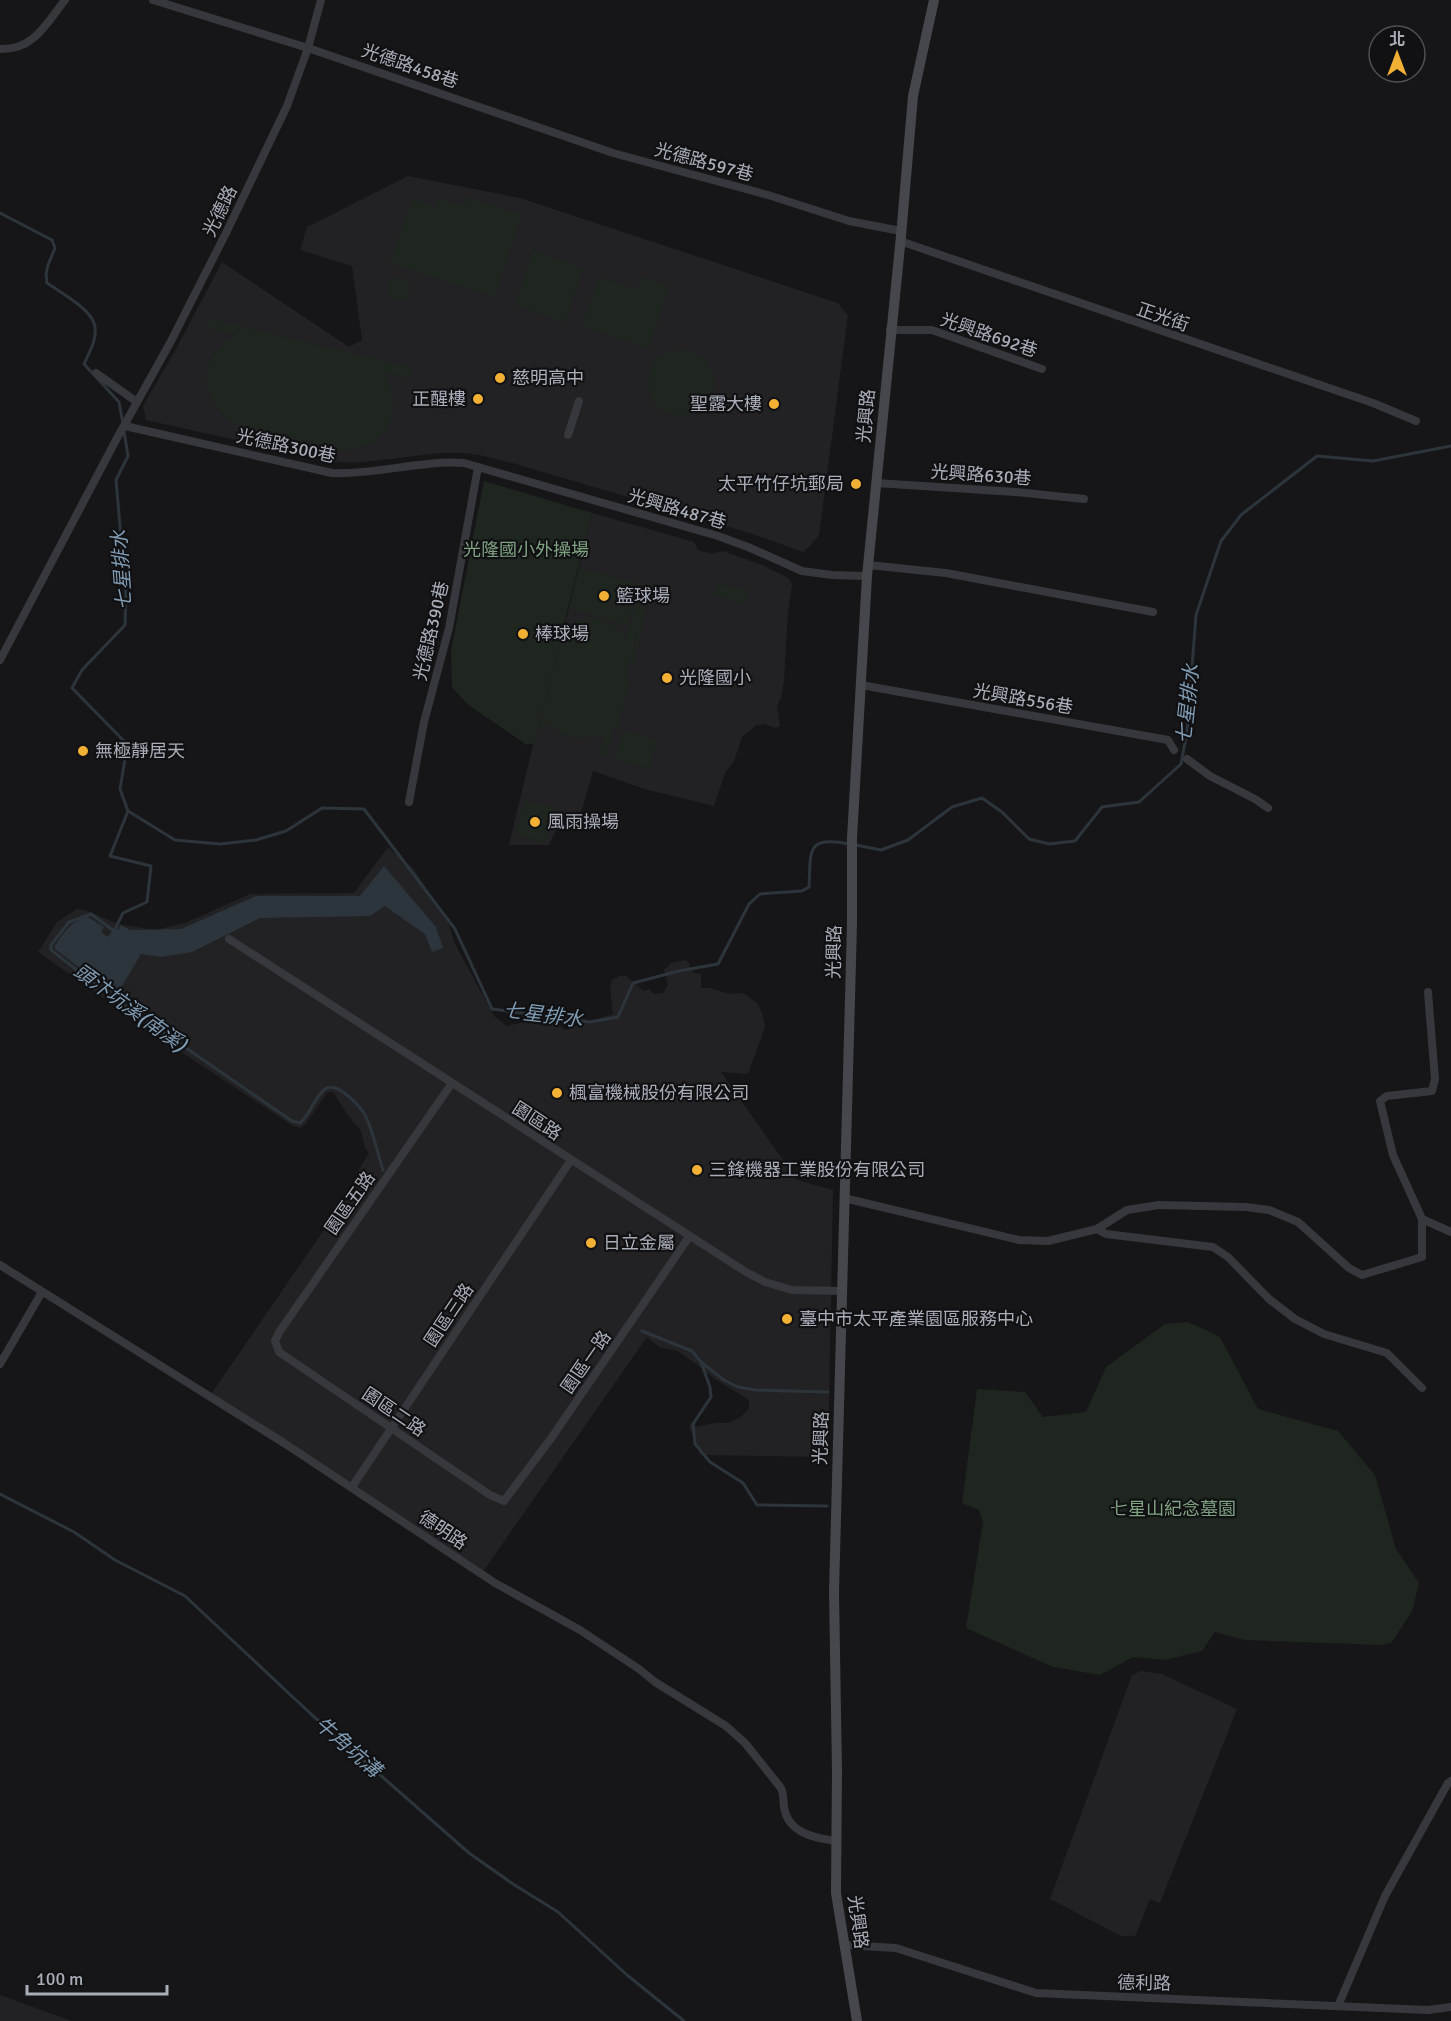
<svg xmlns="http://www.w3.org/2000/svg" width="1451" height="2021" font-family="Signika,'Noto Sans TC',sans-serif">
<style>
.built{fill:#222225}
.green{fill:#1e261f}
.water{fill:#2c353c}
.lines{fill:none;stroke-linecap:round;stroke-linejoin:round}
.stream{stroke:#2c353c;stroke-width:3}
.street{stroke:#37383d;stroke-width:8}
.secondary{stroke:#45474d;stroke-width:10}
.poi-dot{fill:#f2b134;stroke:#111113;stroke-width:2}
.labels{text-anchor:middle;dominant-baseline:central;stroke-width:4.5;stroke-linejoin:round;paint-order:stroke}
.street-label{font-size:18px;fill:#a8adb8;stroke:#111113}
.poi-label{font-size:18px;fill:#a8adb8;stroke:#111113;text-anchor:start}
.park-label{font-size:18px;fill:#7fa381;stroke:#111113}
.water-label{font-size:20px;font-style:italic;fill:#7f9bb3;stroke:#111113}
</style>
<rect width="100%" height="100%" fill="#161618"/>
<g class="built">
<polygon points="408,176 520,198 838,303 848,315 819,535 811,545 803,552 756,535 516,464 479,455 464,453 440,453 364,462 335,462 146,420 143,406 176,349 222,262 349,347 362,340 352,266 300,250 307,227"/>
<polygon points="592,513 694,542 698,550 712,554 723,551 762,565 785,576 790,580 792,585 788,612 784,681 781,698 777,705 780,726 776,728 764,724 755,726 742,737 734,761 725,773 714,806 644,789 593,771 581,813 568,821 555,832 549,845 509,845 555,654 565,624"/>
<polygon points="388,847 414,869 449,924 454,942 494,1016 507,1026 545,1017 560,1022 560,1026 564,1030 613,1014 610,988 612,980 619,976 626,976 644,991 649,989 654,994 663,993 668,985 664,970 671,963 686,960 690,964 689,968 694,973 701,974 701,988 710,988 730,994 743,993 757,1003 762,1013 765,1027 748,1074 721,1072 797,1180 833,1190 828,1457 700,1455 689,1426 692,1422 697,1427 714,1423 728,1423 741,1417 749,1408 749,1400 715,1379 688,1358 677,1351 659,1347 647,1337 480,1576 209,1397 350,1192 357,1173 369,1153 365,1148 361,1131 347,1114 333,1092 327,1093 305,1125 300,1128 293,1126 186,1055 38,952 57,922 77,909 88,911 118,924 155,930 185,923 250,894 354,893"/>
<polygon points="1141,1671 1162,1674 1237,1709 1160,1903 1150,1899 1135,1936 1121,1936 1050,1899 1132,1675"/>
<polygon points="0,1995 72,2021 0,2021"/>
</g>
<g class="green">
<polygon points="467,197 522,215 494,297 390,263 412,199 436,207 439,198 464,206"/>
<polygon points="533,251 583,268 565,322 515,305"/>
<polygon points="599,277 638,290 642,277 669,286 649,348 582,326"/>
<circle cx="399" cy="289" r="11"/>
<path d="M210,319L413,368L410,378L384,373C406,411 387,450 341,450L234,424C206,404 194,368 225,343C228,340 233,338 237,335L207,328Z"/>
<circle cx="681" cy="383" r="33"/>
<polygon points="484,481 592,513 534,743 527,745 467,704 452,687 451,651"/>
<polygon points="580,568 640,584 627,625 569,608"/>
<polygon points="717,583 748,591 745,603 714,596"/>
<path d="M637,600L644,603L643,608L646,609L634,662L631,661L639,624L625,679L630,680L618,726H614L606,757L600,755L604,733C583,740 564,741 548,722L546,729L539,727L564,632C583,608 611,617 626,639Z"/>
<polygon points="623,731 657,740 649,769 615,759"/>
<polygon points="524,800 554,808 545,843 516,835"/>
<polygon points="1188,1322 1220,1337 1258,1409 1338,1431 1375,1475 1396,1549 1419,1583 1412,1612 1391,1643 1382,1645 1244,1640 1215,1632 1202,1651 1164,1660 1133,1657 1100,1675 1053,1667 966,1628 983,1522 979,1510 962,1503 977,1389 1025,1392 1043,1417 1086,1412 1106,1367 1165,1324"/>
</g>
<path class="water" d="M384,866L436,927L443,948L432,952L425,934L385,906L370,916L260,918L192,952L162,957L141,954L116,996L55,949V946C63,933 72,920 88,917L104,927L101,932L108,937L112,931L119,929L120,925L130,930L181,929L256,896H360Z"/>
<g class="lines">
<g class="stream">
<path d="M0,213L52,240L55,248L48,265L46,274L47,283C60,292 89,308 94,323C99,336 89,353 84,364L119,402L123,424"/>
<path d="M124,431L128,456L116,480L126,595L125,625L82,670L72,688L124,741L127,747L120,789L128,811L175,840L220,844L256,840L286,831L322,808L364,809L455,929L492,1009L590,1022L618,1017L633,983L679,971L718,964L749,904L760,894L802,891L809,887C811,852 805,835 849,844"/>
<path d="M128,811L110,856L151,866L147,902L123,913L114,931L91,914L69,922L51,945V950L109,995L292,1121L300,1123C311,1114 315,1096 325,1089C337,1081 359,1105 365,1115C372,1128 378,1154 383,1170"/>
<polyline points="856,845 881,850 908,840 952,807 982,798 1002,812 1029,839 1049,844 1075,841 1102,807 1139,802 1181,764 1187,732 1196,615 1221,541 1241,515 1317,456 1373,461 1451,446"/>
<polyline points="642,1331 692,1351 701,1362 724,1380 738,1387 756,1390 828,1392"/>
<polyline points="701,1362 710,1387 711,1397 693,1424 695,1444 710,1462 743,1483 757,1505 827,1506"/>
<polyline points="0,1494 74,1532 115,1560 185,1596 312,1715 469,1853 513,1884 558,1912 627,1975 684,2021"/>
</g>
<g class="street">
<polyline points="153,0 308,48 613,153 768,195 849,221 901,231"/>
<path d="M0,49C34,50 46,24 65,0"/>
<polyline points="900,241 1373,403 1416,421"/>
<polyline points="890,330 932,330 1042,369"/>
<polyline points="96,373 137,402"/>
<path d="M125,426L332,473C376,475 420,460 464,463L718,536L748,547L802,571L832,575L867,576"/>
<polyline points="568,435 579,401"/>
<polyline points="876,483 1015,492 1084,499"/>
<polyline points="868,565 946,573 1153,612"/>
<polyline points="0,660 116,440 170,343 226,233 287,106 308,48 321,0"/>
<polyline points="861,685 1168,740 1174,750"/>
<polyline points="1187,759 1210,776 1255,799 1268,808"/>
<polyline points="409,802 424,722 449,628 478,467"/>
<polyline points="229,939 746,1272 765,1282 792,1290 842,1291"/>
<polyline points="452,1083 280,1331 275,1341 279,1352 490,1495 504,1501 552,1437 689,1237"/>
<polyline points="844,1198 1019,1240 1048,1241 1097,1229 1127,1210 1159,1205 1246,1207 1269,1210 1298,1222 1349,1268 1362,1275 1422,1257 1422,1219 1393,1155 1380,1101 1387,1096 1432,1091 1435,1079 1428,992"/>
<polyline points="1422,1219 1451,1232"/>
<polyline points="1097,1229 1106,1234 1213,1247 1228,1257 1269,1299 1295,1319 1324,1334 1387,1353 1422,1388"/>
<path d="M0,1265L284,1443L495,1583L580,1630L639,1669L655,1682L726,1726L745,1743L781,1788C784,1795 783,1800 784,1807C788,1833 814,1838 836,1841"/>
<polyline points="0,1364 42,1292"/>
<polyline points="352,1487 571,1160"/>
<polyline points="844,1945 896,1948 1036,1993 1428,2010 1451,2007"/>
<polyline points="1338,2006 1385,1896 1448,1783 1451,1781"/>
</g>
<polyline class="secondary" points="857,2021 836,1893 837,1771 834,1592 852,924 852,838 867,576 901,236 913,96 934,0"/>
</g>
<g class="poi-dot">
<circle cx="500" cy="378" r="6"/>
<circle cx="478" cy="399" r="6"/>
<circle cx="774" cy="404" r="6"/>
<circle cx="856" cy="484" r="6"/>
<circle cx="604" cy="596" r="6"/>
<circle cx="523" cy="634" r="6"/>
<circle cx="667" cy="678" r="6"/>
<circle cx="83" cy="751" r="6"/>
<circle cx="535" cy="822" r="6"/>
<circle cx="557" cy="1093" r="6"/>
<circle cx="697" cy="1170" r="6"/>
<circle cx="591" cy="1243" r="6"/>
<circle cx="787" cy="1319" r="6"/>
</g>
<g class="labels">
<g class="street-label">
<text transform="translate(410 66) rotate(19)">光德路458巷</text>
<text transform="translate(704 162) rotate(15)">光德路597巷</text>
<text transform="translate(220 211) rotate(-64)">光德路</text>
<text transform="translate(1163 317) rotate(19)">正光街</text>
<text transform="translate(989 335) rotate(19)">光興路692巷</text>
<text transform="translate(866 416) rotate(-85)">光興路</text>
<text transform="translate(286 446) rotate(12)">光德路300巷</text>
<text transform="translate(981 475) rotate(4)">光興路630巷</text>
<text transform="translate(677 509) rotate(16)">光興路487巷</text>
<text transform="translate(431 631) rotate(-77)">光德路390巷</text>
<text transform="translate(1023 699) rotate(10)">光興路556巷</text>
<text transform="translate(834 952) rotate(-89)">光興路</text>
<text transform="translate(537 1121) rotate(33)">園區路</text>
<text transform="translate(350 1203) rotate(-55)">園區五路</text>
<text transform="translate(449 1315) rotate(-56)">園區三路</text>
<text transform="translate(586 1362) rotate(-55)">園區一路</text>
<text transform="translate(394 1412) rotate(34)">園區二路</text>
<text transform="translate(821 1438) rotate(-88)">光興路</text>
<text transform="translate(443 1530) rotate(34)">德明路</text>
<text transform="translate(858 1922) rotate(82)">光興路</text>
<text transform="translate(1144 1983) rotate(1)">德利路</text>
</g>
<g class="poi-label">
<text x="512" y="378">慈明高中</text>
<text x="466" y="399" text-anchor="end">正醒樓</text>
<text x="762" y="404" text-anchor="end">聖露大樓</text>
<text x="844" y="484" text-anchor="end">太平竹仔坑郵局</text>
<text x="616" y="596">籃球場</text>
<text x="535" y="634">棒球場</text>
<text x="679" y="678">光隆國小</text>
<text x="95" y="751">無極靜居天</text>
<text x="547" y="822">風雨操場</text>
<text x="569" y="1093">楓富機械股份有限公司</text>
<text x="709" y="1170">三鋒機器工業股份有限公司</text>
<text x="603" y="1243">日立金屬</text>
<text x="799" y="1319">臺中市太平產業園區服務中心</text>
</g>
<g class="park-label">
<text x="526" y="550">光隆國小外操場</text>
<text x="1173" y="1509">七星山紀念墓園</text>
</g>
<g class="water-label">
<text transform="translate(122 570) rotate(-94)">七星排水</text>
<text transform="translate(1188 704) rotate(-84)">七星排水</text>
<text transform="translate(130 1008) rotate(36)">頭汴坑溪(南溪)</text>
<text transform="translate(543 1015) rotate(7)">七星排水</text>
<text transform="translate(348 1747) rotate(41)">牛角坑溝</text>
</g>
</g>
<g transform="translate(1397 54)"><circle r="28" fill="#111113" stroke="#4d4f55" stroke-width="1.5"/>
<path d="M0-4.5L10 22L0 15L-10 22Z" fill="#f2b134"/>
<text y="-9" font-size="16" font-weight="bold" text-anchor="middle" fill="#a8adb8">北</text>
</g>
<path d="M27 1985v9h140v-9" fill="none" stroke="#a8adb8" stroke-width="3"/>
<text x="36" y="1985" font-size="18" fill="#a8adb8" stroke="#111113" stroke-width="4.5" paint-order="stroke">100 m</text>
</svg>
